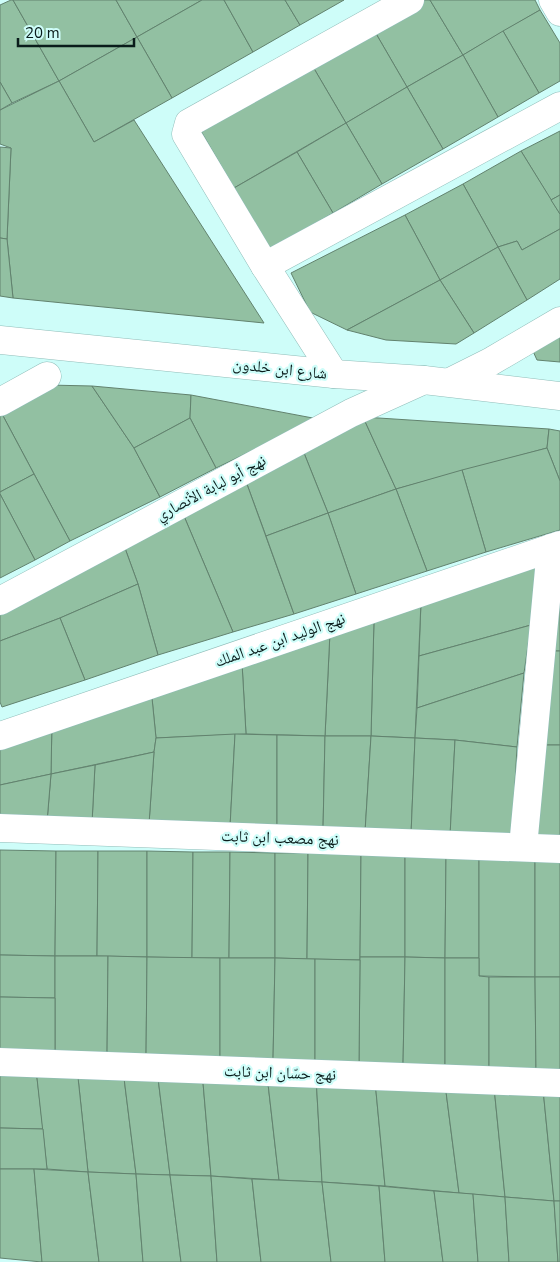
<svg xmlns="http://www.w3.org/2000/svg" width="560" height="1262" font-family="'Nunito Sans','Noto Naskh Arabic',sans-serif">
<style>
.building{fill:#92c0a2;stroke:#62826e}
.lines{fill:none;stroke-linecap:round;stroke-linejoin:round}
.minor-casing{stroke:#90bdb9;stroke-width:29}
.tertiary-casing{stroke:#90bdb9;stroke-width:29}
.minor{stroke:#fff;stroke-width:28}
.tertiary{stroke:#fff;stroke-width:28}
.labels{text-anchor:middle;dominant-baseline:central;stroke-width:4.5;stroke-linejoin:round;paint-order:stroke}
.street-label{font-size:16px;fill:#0a1c1b;stroke:#cefdf9}
</style>
<rect width="100%" height="100%" fill="#cefdf9"/>
<g class="building">
<polygon points="11,0 13,0 59,81 12,103 0,82 0,5"/>
<polygon points="13,0 116,0 137,37 59,81"/>
<polygon points="116,0 202,0 137,37"/>
<polygon points="202,0 224,0 253,52 172,98 137,37"/>
<polygon points="224,0 285,0 300,25 253,52"/>
<polygon points="285,0 344,0 300,25"/>
<polygon points="412,0 430,0 463,55 407,87 371,25"/>
<polygon points="430,0 535,0 540,10 463,55"/>
<polygon points="540,10 560,43 560,81 539,93 503,31"/>
<polygon points="371,25 407,87 346,123 309,60"/>
<polygon points="503,31 539,93 498,117 463,55"/>
<polygon points="137,37 172,98 94,142 59,81"/>
<polygon points="463,55 498,117 443,149 407,87"/>
<polygon points="309,60 346,123 234,188 198,126"/>
<polygon points="59,81 94,142 134,120 264,323 13,298 7,239 11,148 0,144 0,110"/>
<polygon points="0,82 12,103 0,110"/>
<polygon points="407,87 443,149 382,184 346,123"/>
<polygon points="346,123 382,184 333,213 297,152"/>
<polygon points="560,131 560,195 551,200 521,151"/>
<polygon points="0,147 11,148 7,239 0,238"/>
<polygon points="521,151 560,214 560,229 522,250 517,241 498,247 463,184"/>
<polygon points="297,152 333,213 270,250 234,188"/>
<polygon points="463,184 498,247 440,280 405,215"/>
<polygon points="560,195 560,214 551,200"/>
<polygon points="405,215 440,280 347,330 310,312 291,273"/>
<polygon points="560,229 560,279 527,300 498,247 517,241 522,250"/>
<polygon points="0,238 7,239 13,298 0,296"/>
<polygon points="498,247 527,300 474,333 440,280"/>
<polygon points="440,280 474,333 456,344 386,340 347,330"/>
<polygon points="560,331 560,362 537,360 532,349"/>
<polygon points="48,385 92,386 134,448 160,497 70,541 2,414"/>
<polygon points="92,386 191,395 190,418 134,448"/>
<polygon points="191,395 318,419 216,468 190,418"/>
<polygon points="2,414 34,474 0,492 0,415"/>
<polygon points="363,417 396,489 328,513 302,448"/>
<polygon points="363,417 549,429 547,448 396,489"/>
<polygon points="190,418 216,468 160,497 134,448"/>
<polygon points="549,429 560,431 560,481 547,448"/>
<polygon points="302,448 328,513 266,536 244,476"/>
<polygon points="547,448 560,481 560,530 486,552 462,470"/>
<polygon points="462,470 486,552 427,571 396,489"/>
<polygon points="34,474 70,541 35,560 0,494 0,492"/>
<polygon points="244,476 294,614 233,632 181,509"/>
<polygon points="396,489 427,571 356,594 328,513"/>
<polygon points="0,494 35,560 0,578"/>
<polygon points="181,509 233,632 158,655 138,584 122,540"/>
<polygon points="328,513 356,594 294,614 266,536"/>
<polygon points="122,540 138,584 60,618 0,641 0,606"/>
<polygon points="538,566 531,625 419,656 421,602"/>
<polygon points="138,584 158,655 85,680 60,618"/>
<polygon points="560,586 560,651 553,651"/>
<polygon points="421,602 415,738 371,736 374,620"/>
<polygon points="60,618 85,680 2,707 0,702 0,641"/>
<polygon points="374,620 371,736 325,736 330,632"/>
<polygon points="531,625 524,673 417,708 419,656"/>
<polygon points="330,632 325,736 246,734 242,663"/>
<polygon points="553,651 560,651 560,745 539,745"/>
<polygon points="242,663 246,734 156,738 151,688"/>
<polygon points="524,673 517,747 455,740 415,738 417,708"/>
<polygon points="151,688 156,738 154,752 51,774 52,720"/>
<polygon points="52,720 51,774 0,785 0,738"/>
<polygon points="235,734 230,827 149,824 154,752 156,738"/>
<polygon points="235,734 277,735 277,828 230,827"/>
<polygon points="277,735 325,736 323,830 277,828"/>
<polygon points="325,736 371,736 365,832 323,830"/>
<polygon points="371,736 415,738 411,835 365,832"/>
<polygon points="415,738 455,740 450,836 411,835"/>
<polygon points="455,740 517,747 512,838 450,836"/>
<polygon points="539,745 560,745 560,843 530,843"/>
<polygon points="154,752 149,824 92,823 95,765"/>
<polygon points="95,765 92,823 47,822 51,774"/>
<polygon points="51,774 47,822 0,821 0,785"/>
<polygon points="0,850 56,851 55,956 0,955"/>
<polygon points="56,851 98,851 97,956 55,956"/>
<polygon points="98,851 147,851 147,957 97,956"/>
<polygon points="147,851 193,852 192,958 147,957"/>
<polygon points="193,852 230,852 229,958 192,958"/>
<polygon points="230,852 275,853 275,958 229,958"/>
<polygon points="275,853 308,853 307,959 275,958"/>
<polygon points="308,853 361,853 360,960 307,959"/>
<polygon points="361,853 405,854 405,957 360,957"/>
<polygon points="405,854 446,855 445,958 405,957"/>
<polygon points="446,855 479,855 479,958 445,958"/>
<polygon points="479,855 535,858 535,977 479,976"/>
<rect x="535" y="858" width="25" height="119"/>
<polygon points="0,955 55,956 55,998 0,997"/>
<polygon points="55,956 108,956 107,1059 55,1058"/>
<polygon points="108,956 147,957 146,1059 107,1059"/>
<polygon points="147,957 220,958 220,1060 146,1059"/>
<polygon points="360,957 405,957 403,1066 359,1064"/>
<polygon points="405,957 445,958 445,1069 403,1066"/>
<polygon points="220,958 275,958 273,1061 220,1060"/>
<polygon points="275,958 315,959 315,1061 273,1061"/>
<polygon points="445,958 479,958 479,976 489,977 489,1071 445,1069"/>
<polygon points="315,959 360,960 359,1064 315,1061"/>
<polygon points="489,977 535,977 536,1072 489,1071"/>
<polygon points="535,977 560,977 560,1074 536,1072"/>
<polygon points="0,997 55,998 55,1058 0,1057"/>
<polygon points="0,1068 36,1069 43,1129 0,1128"/>
<polygon points="77,1068 123,1070 136,1174 88,1172"/>
<polygon points="77,1068 88,1172 47,1169 36,1069"/>
<polygon points="123,1070 157,1070 170,1175 136,1174"/>
<polygon points="157,1070 202,1071 211,1176 170,1175"/>
<polygon points="202,1071 267,1075 279,1180 211,1176"/>
<polygon points="267,1075 316,1077 322,1182 279,1180"/>
<polygon points="316,1077 375,1081 385,1186 322,1182"/>
<polygon points="375,1081 445,1084 459,1193 385,1186"/>
<polygon points="445,1084 494,1087 505,1197 459,1193"/>
<polygon points="494,1087 543,1089 554,1201 505,1197"/>
<polygon points="543,1089 560,1090 560,1201 554,1201"/>
<polygon points="0,1128 43,1129 47,1169 0,1169"/>
<polygon points="0,1169 34,1169 42,1262 0,1258"/>
<polygon points="34,1169 88,1172 99,1262 42,1262"/>
<polygon points="88,1172 136,1174 143,1262 99,1262"/>
<polygon points="136,1174 170,1175 181,1262 143,1262"/>
<polygon points="170,1175 211,1176 217,1262 181,1262"/>
<polygon points="211,1176 252,1179 261,1262 217,1262"/>
<polygon points="252,1179 322,1182 331,1262 261,1262"/>
<polygon points="322,1182 379,1186 385,1262 331,1262"/>
<polygon points="379,1186 434,1191 443,1262 385,1262"/>
<polygon points="434,1191 473,1194 478,1262 443,1262"/>
<polygon points="473,1194 505,1197 509,1262 478,1262"/>
<polygon points="505,1197 554,1201 558,1262 509,1262"/>
<polygon points="554,1201 560,1201 560,1262 558,1262"/>
</g>
<g class="lines">
<defs>
<g id="minor">
<polyline points="553,0 560,12"/>
<polyline points="265,266 560,106"/>
<polyline points="334,374 265,266 186,134 189,123 410,0"/>
<polyline points="450,382 490,362 560,321"/>
<polyline points="0,402 47,376"/>
<polyline points="0,601 351,413 424,380"/>
<polyline points="0,736 560,545"/>
<polyline points="0,828 560,849"/>
<polyline points="523,847 551,548"/>
<polyline points="0,1062 560,1083"/>
</g>
<polyline id="tertiary" points="0,340 334,374 424,380 560,396"/>
</defs>
<use href="#minor" class="minor-casing"/>
<use href="#tertiary" class="tertiary-casing"/>
<use href="#minor" class="minor"/>
<use href="#tertiary" class="tertiary"/>
</g>
<g class="labels">
<g class="street-label">
<text transform="translate(280 369) rotate(6)">شارع ابن خلدون</text>
<text transform="translate(211 488) rotate(-28)">نهج أبو لبابة الأنصاري</text>
<text transform="translate(280 640) rotate(-19)">نهج الوليد ابن عبد الملك</text>
<text transform="translate(280 838) rotate(2)">نهج مصعب ابن ثابت</text>
<text transform="translate(280 1073) rotate(2)">نهج حسّان ابن ثابت</text>
</g>
</g>
<path d="M18 38v8h116v-8" fill="none" stroke="#0a1c1b" stroke-width="2.5"/>
<text x="25" y="38" font-size="15" fill="#0a1c1b" stroke="#cefdf9" stroke-width="4" paint-order="stroke">20 m</text>
</svg>
